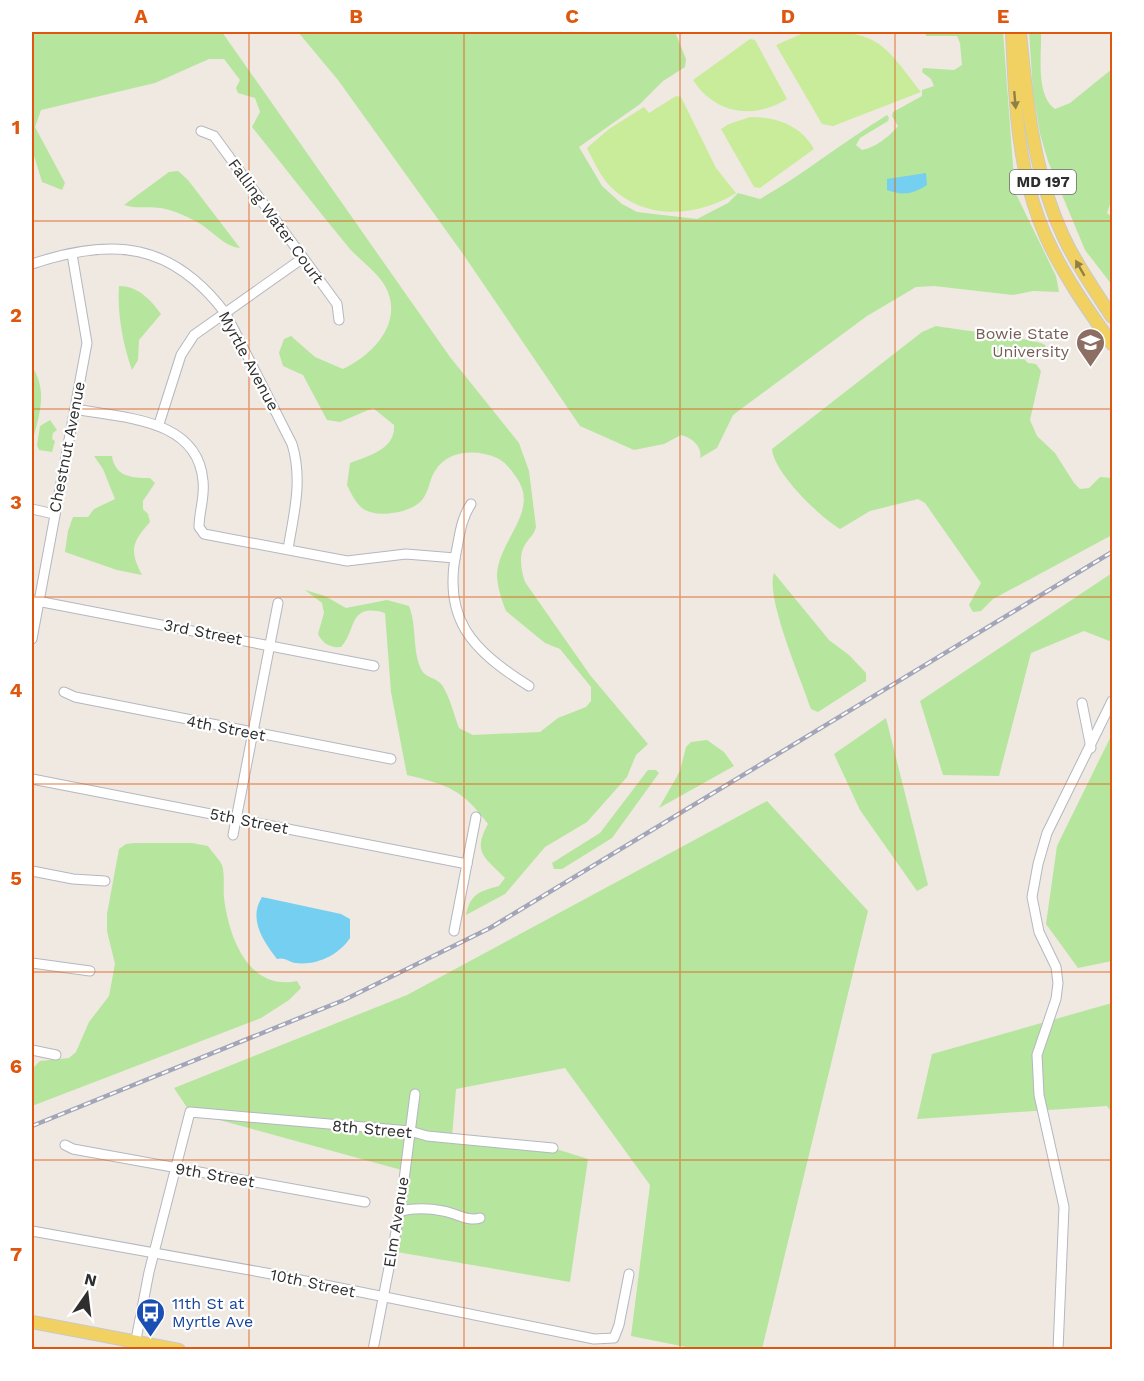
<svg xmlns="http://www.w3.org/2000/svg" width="1144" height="1381" font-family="'Work Sans',sans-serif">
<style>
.green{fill:#b6e59e}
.pitch{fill:#c9ec9a}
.water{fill:#75cff0}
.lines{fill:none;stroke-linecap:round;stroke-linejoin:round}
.minor-casing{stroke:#b4b7c1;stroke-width:11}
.major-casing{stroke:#c9c9c9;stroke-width:14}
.minor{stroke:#fff;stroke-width:9}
.major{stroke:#f2d163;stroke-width:12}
.rail-casing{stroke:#a3a6b8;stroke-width:4.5}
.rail{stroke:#fff;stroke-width:2;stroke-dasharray:7;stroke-linecap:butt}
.oneway{fill:#908048}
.grid{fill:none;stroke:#df570e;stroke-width:1.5;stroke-opacity:0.55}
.labels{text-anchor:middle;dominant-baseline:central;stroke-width:4.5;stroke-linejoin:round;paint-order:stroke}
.shield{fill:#fff;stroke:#6d6d6d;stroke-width:1.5}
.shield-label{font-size:15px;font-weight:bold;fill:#2e2e2e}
.street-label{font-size:16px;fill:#2e2e2e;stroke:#fff}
.education-label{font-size:16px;fill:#785e54;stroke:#fff;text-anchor:end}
.transit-label{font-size:16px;fill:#164399;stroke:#fff;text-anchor:start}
.neatline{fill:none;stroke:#df570e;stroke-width:2}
.grid-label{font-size:20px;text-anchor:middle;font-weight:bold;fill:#df570e}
</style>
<rect width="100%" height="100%" fill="#efe9e1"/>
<g class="green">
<path d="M32,32H222L450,357L519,443L529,471L536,527C534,535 530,537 526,543C518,554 521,570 525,582L590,675L648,744L636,755L627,777L587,822L545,847L505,894L466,915C470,894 480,891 499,886L505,878C485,857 472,853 488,824C462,789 448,785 407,775L391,692L385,613C348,602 357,630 341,647C330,648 323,644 318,634L324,613L322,603L305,590L325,596L346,608L387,600L409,606C417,626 412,649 421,669C425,678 436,677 442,685C450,697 454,715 459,728L473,735L540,732L558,718L586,707L591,701V687L560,649L545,643L506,611C502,601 497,586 497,575C498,540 541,511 516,477C511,469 505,462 497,458C476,449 448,450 435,471C429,480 429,492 422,500C411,513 376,519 362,508C355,502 351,493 347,485L350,463C368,456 396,449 394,425L373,408L340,422L327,420L303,375L283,366L279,353L284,339L291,336L315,357L343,369C373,355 405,322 385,286C377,272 361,261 350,249C317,209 285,168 252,127L260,112L255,98L238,93L236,88L240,80L224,59H209L155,83L41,110L35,127L65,183L62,190L42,182L32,149Z"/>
<path d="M298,32H675L686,59L685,67L663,81L640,104L579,147L602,186L622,204L637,212L697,219L728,203L738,193L760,199C804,174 843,142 887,115L889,118L888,121L860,138L856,145L862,150C875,148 890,136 898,126L892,116L893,112L922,96V90L934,86L931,79L922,72L923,68L954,70L962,65L960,43L957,36H926L925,32H1003L1015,192L1056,276L1059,292L1033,291L1013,295L934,286L916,287L867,316L749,403L733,415L717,448L700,458C703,447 691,437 681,435L664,444L634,450L580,426L463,254L338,80Z"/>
<path d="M1029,32H1041C1042,53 1035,95 1055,109L1070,103L1112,69V198L1107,213L1112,217V285L1085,250L1048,161L1040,134L1033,92Z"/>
<path d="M178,171L188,180L240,248C224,247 211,229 197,222C186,216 173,210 161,208C148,206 137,209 124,205L169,172Z"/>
<path d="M119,286C138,286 150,299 161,314L139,340L138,360L132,370C123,345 117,313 119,286Z"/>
<path d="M936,326C953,329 1038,339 1045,345C1045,345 1049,352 1049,353L1026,349L1022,357L1028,363L1036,364L1041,371L1030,420L1037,436L1055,453L1074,483L1080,489L1089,488L1100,477L1112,478V535L993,599L981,611L973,612L969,605L981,583L925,503L918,499L870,511L840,529C820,517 774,473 772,449L922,332Z"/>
<path d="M33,368C48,393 39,416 32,443Z"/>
<polygon points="50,420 57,430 53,433 52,439 55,441 52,452 39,450 37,445 40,426"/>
<path d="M94,456H112C115,477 132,478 150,478L155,483L143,501V509L148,514L150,522C132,542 129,550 142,575L117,570L65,552L68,531L73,517H88L94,509L115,499L103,469Z"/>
<path d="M774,573L829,640L849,655L866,673V681L818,712L811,709C802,681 765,597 774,573Z"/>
<polygon points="1112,573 1112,642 1084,631 1031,653 999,776 943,775 920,701"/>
<polygon points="886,718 928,885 917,891 860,810 834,754"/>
<polygon points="1112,734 1112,961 1078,968 1046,924 1057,846"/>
<polygon points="707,740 724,752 734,766 659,808 680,771 686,747 691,742"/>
<polygon points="648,770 656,770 659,773 612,838 562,869 554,869 552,863 600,833"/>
<polygon points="767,801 868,911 762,1349 696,1349 631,1336 650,1185 565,1068 456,1089 452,1137 553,1148 588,1159 570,1282 397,1252 409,1172 190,1112 174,1088 407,995"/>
<path d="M135,843H192L208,846C212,852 219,859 222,865C225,874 223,888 224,898C229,937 248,991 297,981L301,988L289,1000L261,1018L32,1106V1069L40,1061L69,1058L76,1052L89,1022L109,996L115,964L107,931V914L119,849L126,844Z"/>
<polygon points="1112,1003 1112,1113 1107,1106 917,1119 932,1054"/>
</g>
<g class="pitch">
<path d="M806,32C877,31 879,37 921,92L833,126L822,124L776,45Z"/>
<path d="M750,39L755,40L787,99C753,120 715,114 693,80Z"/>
<path d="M676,96L681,97L716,168L736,193C696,218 642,221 608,184C599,173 593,160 587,148L609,129L644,107L649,113Z"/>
<path d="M750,117C777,117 800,125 814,149L760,188L754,187L721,129L729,124Z"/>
</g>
<g class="water">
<path d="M926,173L927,185C913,194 903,196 887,190V179Z"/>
<path d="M262,897L341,914L350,919V938C339,955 316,966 295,963C288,961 284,957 277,959C263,941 248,919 262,897Z"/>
</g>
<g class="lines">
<defs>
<g id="minor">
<polyline points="201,131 214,136 337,304 339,320"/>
<path d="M32,264C113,237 172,242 226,314L292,444C303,480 294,513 288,549"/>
<path d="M75,409C122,418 198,418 203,481C205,497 199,512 199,527L204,534L347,561L406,554L455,558"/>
<polyline points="159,424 181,355 194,335 303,258"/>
<path d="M471,504C462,517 460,532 457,548C441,619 472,650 529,686"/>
<polyline points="32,509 54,514"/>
<polyline points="32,600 374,666"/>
<polyline points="32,639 87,343 72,254"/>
<polyline points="64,692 75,697 391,759"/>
<polyline points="1082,703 1091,748"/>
<polyline points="32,779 467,864"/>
<polyline points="233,835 278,603"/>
<polyline points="32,871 73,879 105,881"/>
<polyline points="454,931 476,817"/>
<polyline points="32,963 90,971"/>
<polyline points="32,1050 56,1055"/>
<polyline points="65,1145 73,1149 365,1202"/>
<path d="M400,1211C414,1208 429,1208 443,1211C456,1213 468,1222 480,1218"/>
<polyline points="32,1231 266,1273 594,1339 614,1338 619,1325 629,1274"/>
<polyline points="134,1350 149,1272 190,1112 410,1131 427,1136 553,1148"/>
<polyline points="373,1350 400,1211 415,1094"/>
<polyline points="1058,1350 1064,1207 1039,1095 1037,1055 1056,999 1058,983 1056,967 1039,932 1032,897 1038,864 1047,833 1112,701"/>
</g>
<g id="major">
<path d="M1012,32C1015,102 1017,174 1047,239C1064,276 1088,310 1112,344"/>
<path d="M1020,32C1027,106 1034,179 1068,246C1081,271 1097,294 1112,317"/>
<polyline points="32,1322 179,1350"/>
</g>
</defs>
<use href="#minor" class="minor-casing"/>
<use href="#major" class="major-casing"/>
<use href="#minor" class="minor"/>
<use href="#major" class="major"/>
<defs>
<polyline id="rail" points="32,1126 344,1000 490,928 1112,552"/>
</defs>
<use href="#rail" class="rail-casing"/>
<use href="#rail" class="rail"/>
</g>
<defs><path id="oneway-solid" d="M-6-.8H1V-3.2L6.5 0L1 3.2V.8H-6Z" transform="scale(1.5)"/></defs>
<g class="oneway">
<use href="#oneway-solid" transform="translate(1015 100) rotate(85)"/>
<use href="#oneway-solid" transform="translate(1080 268) rotate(-120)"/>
</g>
<path class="grid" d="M249,32V1350M464,32V1350M680,32V1350M895,32V1350M32,221H1112M32,409H1112M32,597H1112M32,784H1112M32,972H1112M32,1160H1112"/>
<defs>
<symbol id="university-pin" viewBox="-11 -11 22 30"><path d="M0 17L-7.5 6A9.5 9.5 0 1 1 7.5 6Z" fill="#8d6e63" stroke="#fff"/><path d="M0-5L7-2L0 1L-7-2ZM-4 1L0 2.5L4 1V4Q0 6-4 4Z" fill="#fff"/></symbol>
<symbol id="bus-pin" viewBox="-11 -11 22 30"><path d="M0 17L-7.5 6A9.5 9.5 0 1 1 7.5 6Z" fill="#1a4fb4" stroke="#fff"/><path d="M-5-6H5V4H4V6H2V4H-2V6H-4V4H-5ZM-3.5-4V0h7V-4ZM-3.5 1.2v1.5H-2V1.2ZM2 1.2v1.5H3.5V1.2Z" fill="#fff"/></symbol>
</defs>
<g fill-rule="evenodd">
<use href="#university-pin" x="1074" y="326" width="33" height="45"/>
<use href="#bus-pin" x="134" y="1296" width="33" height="45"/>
</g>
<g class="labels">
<rect class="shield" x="1010" y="170" width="66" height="24" rx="4.5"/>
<g class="shield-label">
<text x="1043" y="182">MD 197</text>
</g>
<g class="street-label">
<text transform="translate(276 221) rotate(54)">Falling Water Court</text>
<text transform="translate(249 361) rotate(62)">Myrtle Avenue</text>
<text transform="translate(67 447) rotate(-79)">Chestnut Avenue</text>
<text transform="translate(203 632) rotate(11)">3rd Street</text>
<text transform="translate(226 728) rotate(11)">4th Street</text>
<text transform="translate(249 821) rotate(11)">5th Street</text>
<text transform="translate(372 1129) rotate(5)">8th Street</text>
<text transform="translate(215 1175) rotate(10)">9th Street</text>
<text transform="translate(396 1222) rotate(-81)">Elm Avenue</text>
<text transform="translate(313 1283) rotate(12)">10th Street</text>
</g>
<g class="education-label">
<text x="1069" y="333">Bowie State<tspan x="1069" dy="18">University</tspan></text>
</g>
<g class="transit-label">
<text x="172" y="1303">11th St at<tspan x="172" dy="18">Myrtle Ave</tspan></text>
</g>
</g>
<rect width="1144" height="1381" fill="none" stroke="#ffffff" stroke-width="66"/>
<g transform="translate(87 1294) rotate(14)" stroke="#ffffff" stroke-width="4.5" paint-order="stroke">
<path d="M0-4.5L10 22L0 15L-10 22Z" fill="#2e2e2e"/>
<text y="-9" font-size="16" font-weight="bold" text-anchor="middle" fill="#2e2e2e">N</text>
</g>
<rect x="33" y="33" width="1078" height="1315" class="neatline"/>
<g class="grid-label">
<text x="141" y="23">A</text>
<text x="356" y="23">B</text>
<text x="572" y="23">C</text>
<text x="788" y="23">D</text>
<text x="1003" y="23">E</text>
<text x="16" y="134">1</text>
<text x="16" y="322">2</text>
<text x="16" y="509">3</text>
<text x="16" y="697">4</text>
<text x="16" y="885">5</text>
<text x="16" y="1073">6</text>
<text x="16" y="1261">7</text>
</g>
</svg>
